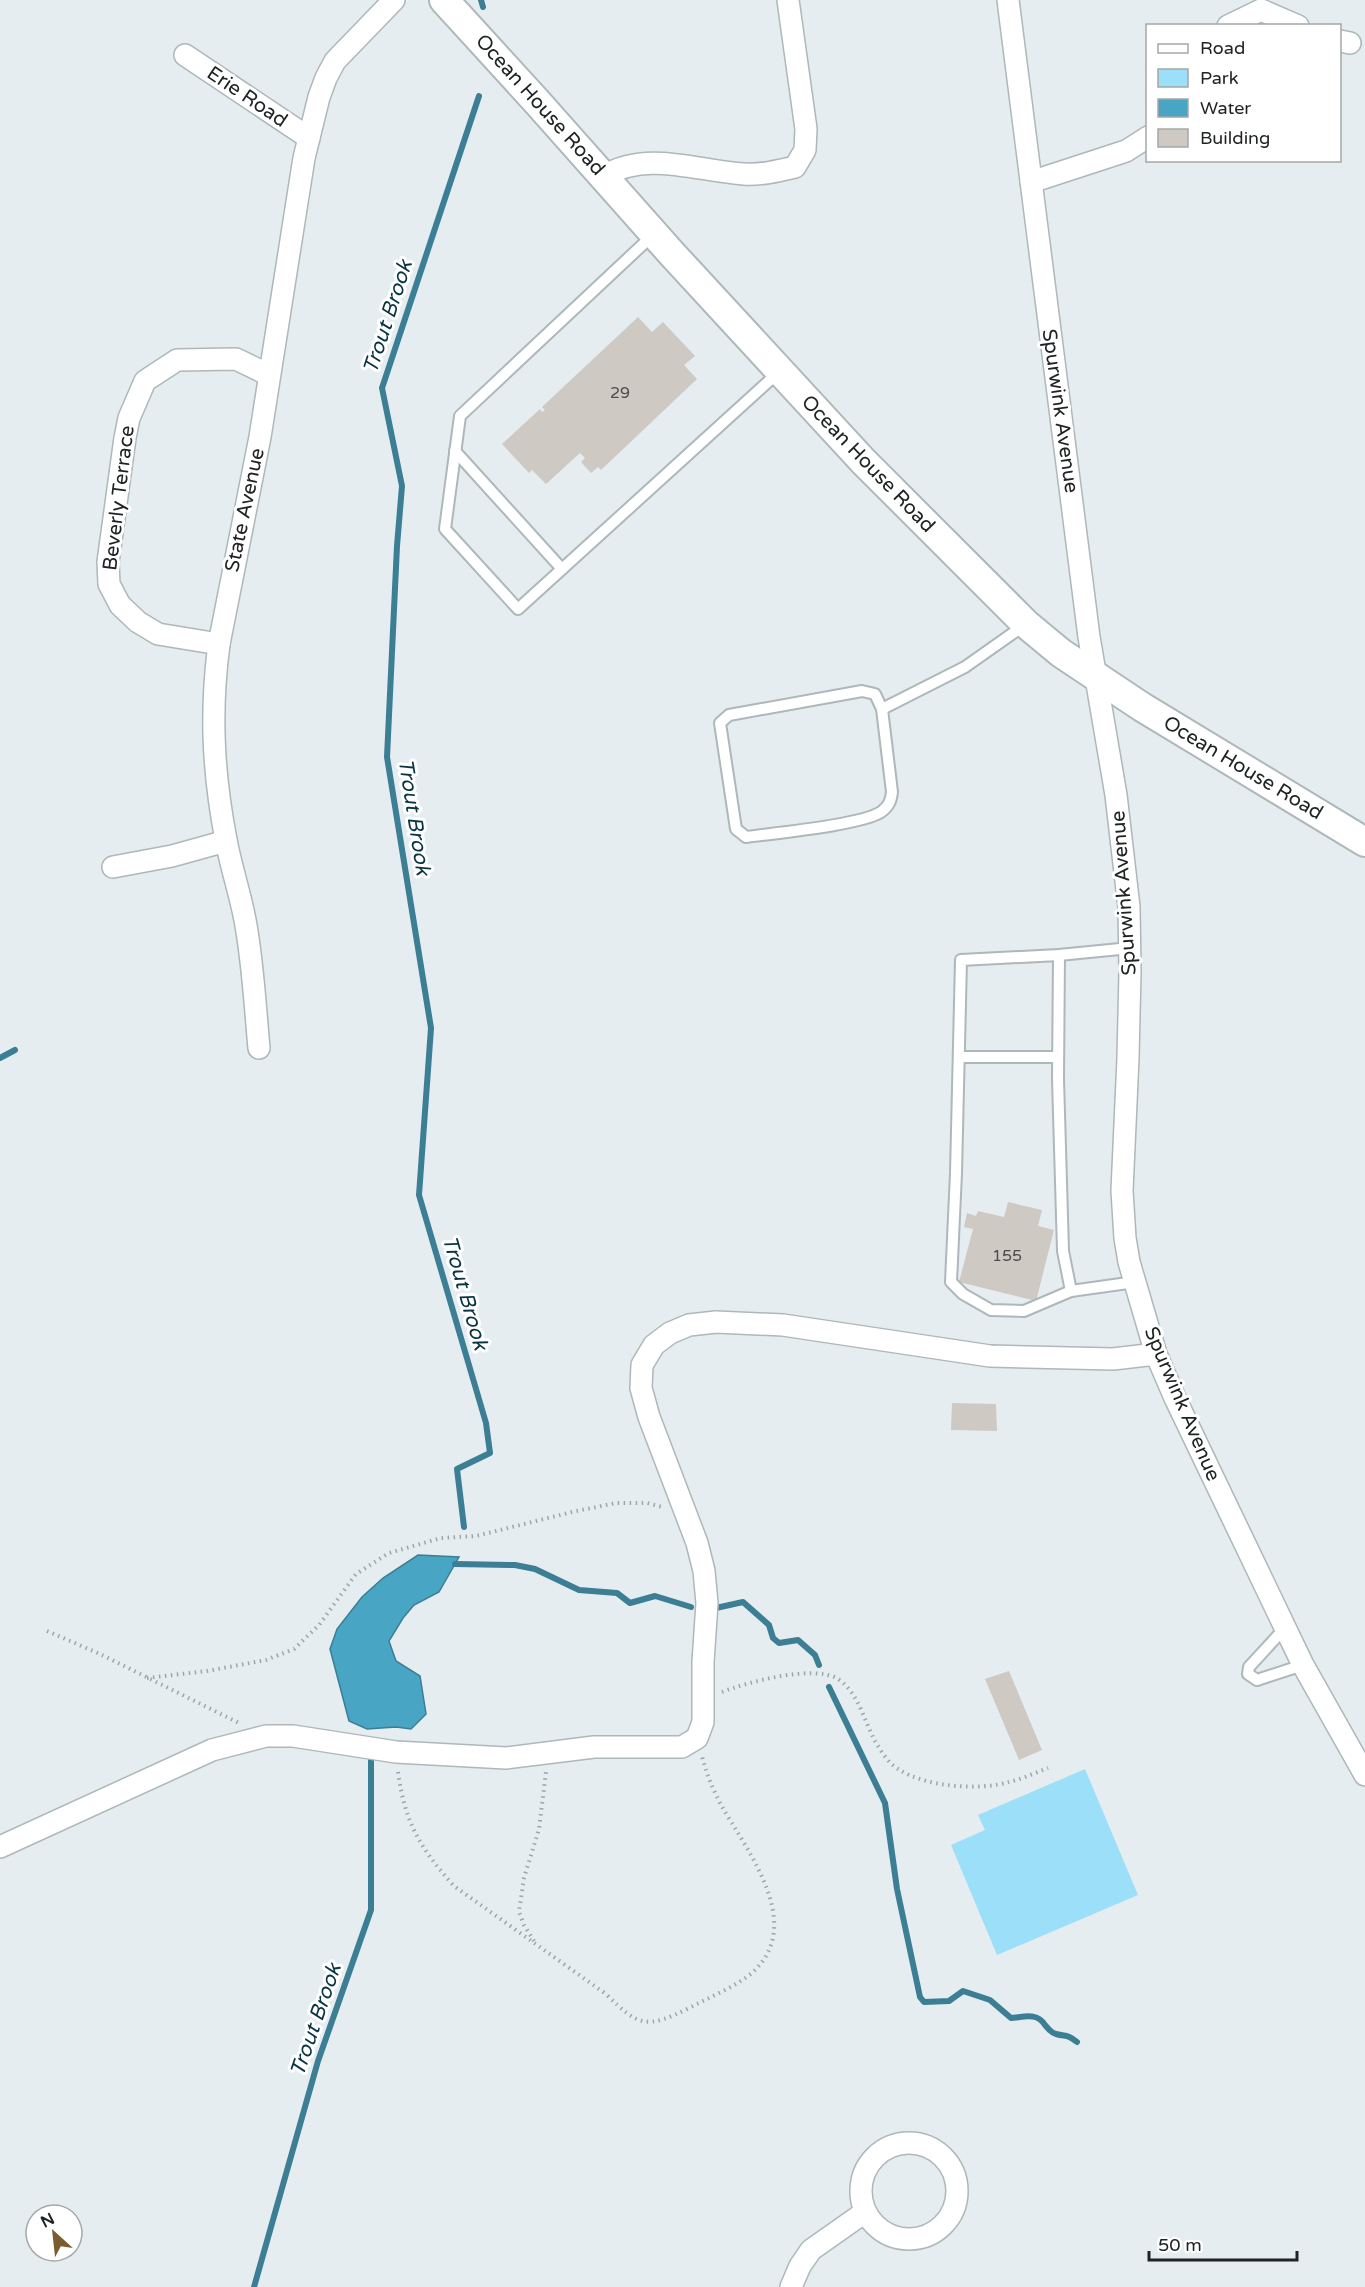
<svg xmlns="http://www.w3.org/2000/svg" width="1365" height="2287" font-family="'Varela Round',sans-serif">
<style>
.green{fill:#9bdff8}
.water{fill:#48a5c3;stroke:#3c7e93;stroke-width:1.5}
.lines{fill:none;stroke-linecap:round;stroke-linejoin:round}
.stream{stroke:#3c7e93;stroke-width:6}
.building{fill:#cec9c2}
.service-casing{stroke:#aeb7ba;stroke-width:14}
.minor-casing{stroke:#aeb7ba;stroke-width:24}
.secondary-casing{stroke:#aeb7ba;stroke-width:32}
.path{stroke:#9ea5a7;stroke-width:4;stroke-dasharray:1.5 4.5;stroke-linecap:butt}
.service{stroke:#fff;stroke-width:10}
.minor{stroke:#fff;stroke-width:21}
.secondary{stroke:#fff;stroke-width:28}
.labels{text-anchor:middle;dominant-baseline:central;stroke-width:6;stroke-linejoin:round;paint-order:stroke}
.number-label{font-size:16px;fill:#4c4c4c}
.street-label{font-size:20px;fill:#202324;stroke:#fff}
.water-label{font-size:21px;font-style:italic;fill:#093542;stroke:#fff}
</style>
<rect width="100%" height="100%" fill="#e5edf1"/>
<polygon class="green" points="1085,1769 1138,1895 997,1955 951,1845 985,1830 978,1815"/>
<polygon class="water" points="418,1555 459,1557 439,1592 414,1605 403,1618 389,1641 396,1661 420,1676 426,1714 411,1729 396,1727 367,1729 349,1721 330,1649 337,1629 362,1597 383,1578"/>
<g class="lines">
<g class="stream">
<polyline points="481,0 483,7"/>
<polyline points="0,1058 15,1050"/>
<polyline points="464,1527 457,1469 490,1453 486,1423 419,1195 431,1028 387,757 397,546 402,486 382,388 479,96"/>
<polyline points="455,1564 515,1565 535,1569 579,1590 617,1593 630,1603 655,1596 691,1607"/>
<polyline points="716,1608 743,1602 769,1625 773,1638 779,1643 798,1640 815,1655 819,1665"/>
<path d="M829,1687L885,1803L897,1889L920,1997L924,2002L949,2001L963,1991L990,2000L1011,2018C1024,2017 1037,2012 1045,2025C1048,2028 1051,2033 1056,2034C1067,2037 1067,2034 1077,2042"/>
<polyline points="254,2287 318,2061 371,1910 371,1760"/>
</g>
</g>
<g class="building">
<polygon points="638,317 652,332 663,322 695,356 684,365 697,379 601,470 598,467 591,473 581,462 585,458 580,453 546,484 532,470 529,473 502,444 540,409 542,412 545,410 542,407"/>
<polygon points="1008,1202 1042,1210 1038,1226 1054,1230 1036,1301 959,1282 973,1229 964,1227 967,1213 976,1216 978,1211 1004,1217"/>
<polygon points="952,1403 996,1404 997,1431 951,1430"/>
<polygon points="1009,1671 1042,1750 1019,1760 985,1679"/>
</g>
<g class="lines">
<defs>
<g id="service">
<polyline points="654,234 460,416 445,529 518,609 780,371"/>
<polyline points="455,451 562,569"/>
<path d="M882,709L892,792C891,801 889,806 881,812C861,825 775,833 746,837L736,829L720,723L729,715L862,691L875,694L882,709L965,667L1026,624"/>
<polyline points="1130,948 1059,955 961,960 956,1173 951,1282 963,1294 991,1310 1024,1311 1071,1291 1135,1282"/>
<polyline points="1059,955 1058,1079 1063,1251 1071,1291"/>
<polyline points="960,1057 1058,1057"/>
<polyline points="1284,1629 1249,1667 1248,1674 1257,1680 1303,1665"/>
</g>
<g id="minor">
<polyline points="1008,0 1089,637 1116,795 1129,907 1130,972 1128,1058 1122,1191 1125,1238 1129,1262 1156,1354 1175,1398 1303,1665 1365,1775"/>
<polyline points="1228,26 1261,10 1298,26"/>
<polyline points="1340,41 1350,43"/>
<polyline points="185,55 309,138"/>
<path d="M604,176C647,150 697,171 744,174C762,175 778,171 795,167L805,150L806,129L788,0"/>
<polyline points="1031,182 1126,151 1148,137"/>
<polyline points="219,644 158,634 138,622 120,605 109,584 108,562 125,438 129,418 145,381 177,360 236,359 269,375"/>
<polyline points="113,867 172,856 226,841"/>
<path d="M259,1048C255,1006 253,962 245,920C240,893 231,867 226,840C213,772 210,712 219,644L260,437L304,158L319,97L326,78L335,61L394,0"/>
<polyline points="0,1847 212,1750 266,1736 293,1736 396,1752 506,1758 594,1747 682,1747 697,1738 703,1722 703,1662 707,1603 704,1571 697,1543 649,1417 641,1388 642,1365 654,1345 670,1333 689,1325 716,1322 783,1325 990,1356 1113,1359 1156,1354"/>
<circle cx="909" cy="2191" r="48"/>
<polyline points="791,2287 800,2266 811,2250 865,2212"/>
</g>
<polyline id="secondary" points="444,0 538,103 673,255 863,461 1026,624 1061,653 1142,707 1365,842"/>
</defs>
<use href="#service" class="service-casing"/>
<use href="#minor" class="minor-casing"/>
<use href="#secondary" class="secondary-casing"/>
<g class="path">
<polyline points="47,1631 100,1654 239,1723"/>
<polyline points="147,1678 207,1671 266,1660 294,1649 319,1625 356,1574 389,1553 441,1538 476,1536 572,1512 616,1503 647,1503 662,1507"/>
<path d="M722,1692C748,1682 814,1664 838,1679C859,1693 864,1721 875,1741C881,1751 888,1763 898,1769C925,1787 979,1791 1009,1782C1022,1779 1035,1773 1048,1768"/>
<path d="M398,1772C405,1823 420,1848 454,1886L606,1994C639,2027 647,2029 689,2008C708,1998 737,1986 753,1972C806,1923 746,1850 720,1803C712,1787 706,1773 702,1756"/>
<polyline points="534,1941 524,1925 519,1912 524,1878 539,1829 546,1772"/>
</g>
<use href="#service" class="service"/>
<use href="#minor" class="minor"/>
<use href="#secondary" class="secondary"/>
</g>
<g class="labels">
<g class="number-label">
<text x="620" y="393">29</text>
<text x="1007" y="1256">155</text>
</g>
<g class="street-label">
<text transform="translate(247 97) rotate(34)">Erie Road</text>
<text transform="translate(540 105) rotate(48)">Ocean House Road</text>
<text transform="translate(1060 411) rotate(82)">Spurwink Avenue</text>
<text transform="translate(868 464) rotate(46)">Ocean House Road</text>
<text transform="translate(119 498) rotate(-83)">Beverly Terrace</text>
<text transform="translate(245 510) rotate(-78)">State Avenue</text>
<text transform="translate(1243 768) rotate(31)">Ocean House Road</text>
<text transform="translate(1124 893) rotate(-94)">Spurwink Avenue</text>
<text transform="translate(1182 1404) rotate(67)">Spurwink Avenue</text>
</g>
<g class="water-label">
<text transform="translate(388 317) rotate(-72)">Trout Brook</text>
<text transform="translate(414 817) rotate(81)">Trout Brook</text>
<text transform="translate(465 1293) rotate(74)">Trout Brook</text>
<text transform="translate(316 2020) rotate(-71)">Trout Brook</text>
</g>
</g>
<rect x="1146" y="24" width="195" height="138" fill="#ffffff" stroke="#a6a7a7" stroke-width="1.5"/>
<rect x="1158" y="44" width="30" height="9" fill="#ffffff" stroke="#a6a7a7" stroke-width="1.5"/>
<text x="1200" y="54" font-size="18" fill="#202324">Road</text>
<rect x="1158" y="69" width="30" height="18" fill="#9bdff8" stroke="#a6a7a7" stroke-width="1.5"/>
<text x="1200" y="84" font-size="18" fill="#202324">Park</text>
<rect x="1158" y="99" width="30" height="18" fill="#48a5c3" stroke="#a6a7a7" stroke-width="1.5"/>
<text x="1200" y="114" font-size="18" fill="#202324">Water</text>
<rect x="1158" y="129" width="30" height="18" fill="#cec9c2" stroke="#a6a7a7" stroke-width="1.5"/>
<text x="1200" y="144" font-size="18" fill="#202324">Building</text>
<g transform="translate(54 2233) rotate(333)"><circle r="28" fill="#ffffff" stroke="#a6a7a7" stroke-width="1.5"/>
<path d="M0-4.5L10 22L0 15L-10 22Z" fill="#7b5c31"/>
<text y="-9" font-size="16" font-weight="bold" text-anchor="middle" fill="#202324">N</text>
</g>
<path d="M1149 2251v9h148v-9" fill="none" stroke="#202324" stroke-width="3"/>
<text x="1158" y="2251" font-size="18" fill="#202324" stroke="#ffffff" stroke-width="4.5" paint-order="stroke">50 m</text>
</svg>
